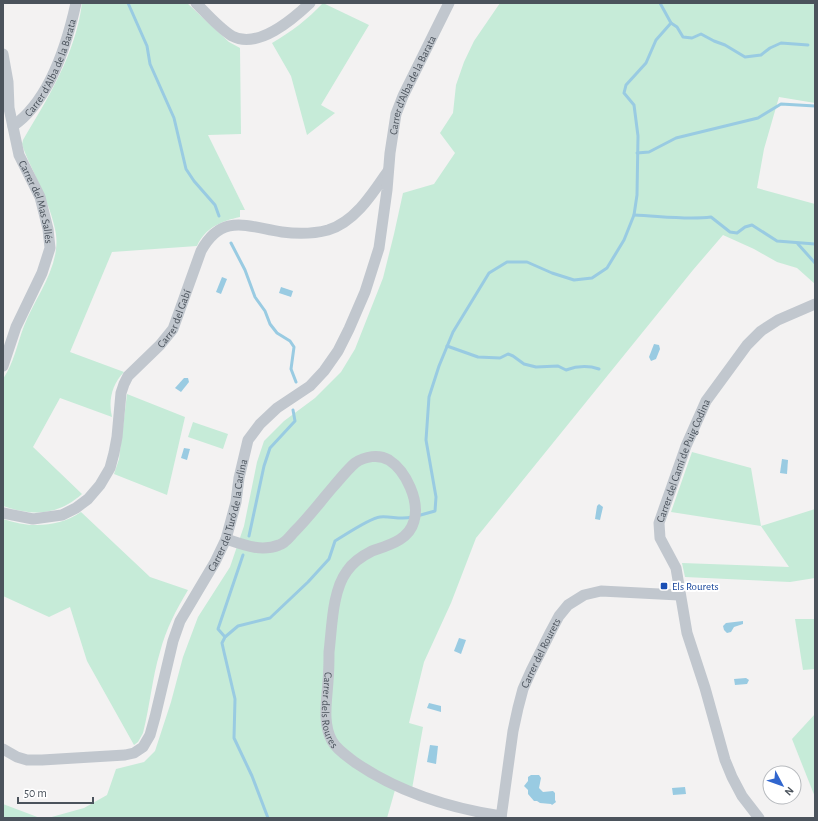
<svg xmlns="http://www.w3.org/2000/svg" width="818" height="821" font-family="'Alegreya Sans',sans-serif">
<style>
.green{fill:#c6ebd8}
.water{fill:#99cbe2}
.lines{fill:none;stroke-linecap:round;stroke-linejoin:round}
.stream{stroke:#99cbe2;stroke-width:3}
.street{stroke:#c1c7ce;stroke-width:11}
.transit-dot{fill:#1a4fb4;stroke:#fff;stroke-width:1.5}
.labels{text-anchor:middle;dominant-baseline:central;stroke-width:4;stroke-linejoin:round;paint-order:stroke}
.street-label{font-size:11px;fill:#4b535c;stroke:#fff}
.transit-label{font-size:11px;fill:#164399;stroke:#fff;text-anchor:start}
</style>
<rect width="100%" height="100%" fill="#f3f2f2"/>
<g class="green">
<path d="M82,3H187L229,42L240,48L241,134L208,135L245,210H240V217C221,221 205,228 197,246L112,252L70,352L124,372C112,384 108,401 112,417L60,398L33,447L82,494C57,516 33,516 3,506V379C14,363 17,344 24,326C36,295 63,264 55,229C51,210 43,193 35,175C31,165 25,155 22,144L23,140C48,98 76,53 82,3Z"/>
<path d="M323,3L369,25L321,105L335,113L307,135L291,76L272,43C291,32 308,19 323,3Z"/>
<polygon points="500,3 815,3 815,103 779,97 764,149 757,188 815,204 815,284 797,268 777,262 754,249 723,235 693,270 476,538 451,603 424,662 409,723 423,727 412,789 395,790 387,818 48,818 84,808 107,795 116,769 144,762 155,751 171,702 183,657 198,617 230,567 244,526 257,462 264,441 284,421 315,398 341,372 355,349 383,278 394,234 403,193 434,184 455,153 440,133 453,113 456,85 464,62 474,41"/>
<polygon points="127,394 185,417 167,495 114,474 119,459"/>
<polygon points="193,422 228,434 223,449 188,437"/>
<polygon points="692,452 751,468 761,526 815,509 815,578 790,582 685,577 682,563 789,567 761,526 671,512"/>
<path d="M81,512L150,577L188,590C176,610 166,629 160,652C152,678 150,706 143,733L138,742L134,745L87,661L70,607L49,617L3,596V519C29,528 57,528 81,512Z"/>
<polygon points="795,619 815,619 815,669 803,670"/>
<polygon points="815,714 815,797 792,739"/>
<polygon points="3,804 40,818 3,818"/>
</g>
<g class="water">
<polygon points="222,277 227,279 221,294 216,292"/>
<polygon points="281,287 293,291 291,297 279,293"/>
<polygon points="654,344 659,345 660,349 656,359 651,361 649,357"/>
<polygon points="184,378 188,378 189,382 181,392 175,388"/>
<polygon points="184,448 190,449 187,460 181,458"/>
<polygon points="782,459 788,460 787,474 780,473"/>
<polygon points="599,504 603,507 600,520 595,519 597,506"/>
<polygon points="743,621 743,624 734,627 731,632 727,633 724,630 723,626 726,623"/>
<polygon points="459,638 466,640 461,654 454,651"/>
<polygon points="746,678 749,680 747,684 735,685 734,679"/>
<polygon points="429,703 441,706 441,712 427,708"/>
<polygon points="430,745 438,746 436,764 427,762"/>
<polygon points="531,775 539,775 541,778 539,788 543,792 553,791 555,793 555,800 556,802 552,805 551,804 540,803 537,801 534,801 528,794 528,790 524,786 528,781 528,777"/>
<polygon points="685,787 686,794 673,795 672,788"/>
</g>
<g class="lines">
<g class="stream">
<polyline points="128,3 147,46 150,64 174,118 186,169 194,181 215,205 219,216"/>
<polyline points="671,23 677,27 683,37 692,38 701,34 714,41 725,45 745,57 761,55 770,48 781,43 808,45"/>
<polyline points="637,153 649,152 676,138 758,118 781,104 815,106"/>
<path d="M634,215C660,216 686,220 711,217L730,232L737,233L745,227L752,225L777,241L815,244"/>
<polyline points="231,243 245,270 255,297 265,311 270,324 277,333 290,341 294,347 291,369 296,382"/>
<polyline points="798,244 815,263"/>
<path d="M447,346L478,357L500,358L508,354L513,356L524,364L536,367L558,366L566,370C577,366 587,365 599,369"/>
<polyline points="417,516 435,511 436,497 426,440 429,397 439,366 453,332 489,273 507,262 527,262 552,273 574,280 592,278 607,268 624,240 634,215 637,195 638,136 634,105 624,93 626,85 646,63 656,40 671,23 660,3"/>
<polyline points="249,536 264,466 270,448 295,421 293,410"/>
<polyline points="225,637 218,629 243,555"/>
<path d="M268,818L252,776L234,738L235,699L224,652L222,643L225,637L238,626L270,618L308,582L329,559L335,541C345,535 370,518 380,517C391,516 401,520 412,517"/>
</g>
<g class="street">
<path d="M196,3C207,14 219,28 232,36C258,50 293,19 310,3"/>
<path id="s1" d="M3,54L8,82L9,108L19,155L40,197L48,229L50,248L42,273L16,327L3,366"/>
<path id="s2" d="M13,126C49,101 67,44 76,3"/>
<path id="s3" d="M3,513L33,519L62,515L76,508L88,499L100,485L110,468L114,453L117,437L121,393L124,384L128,376L160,345L173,329L201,251C222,212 248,227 282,232C297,234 313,234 328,230C355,222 373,193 388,171"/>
<path id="s4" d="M226,539C244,545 261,552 279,545C286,543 290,536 295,531C309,517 320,502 333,487C340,479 347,470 355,463C365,456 379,454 389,460C406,471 420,501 414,521C409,540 389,545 372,551C362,556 353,562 347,571C332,591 332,628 329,652C329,661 329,671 328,681C327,700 322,723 332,741C337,750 348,757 356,763C400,793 449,808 501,816"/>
<path id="s5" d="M3,749L17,757L27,760H42L125,755L134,753L143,747L150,735L155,717L173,641L180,621L215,562L226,539L236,502L239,478L248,440L260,424L277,408L310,386L324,371L338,351L349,329L365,292L379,248L387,190L390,153L396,114L403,96L449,3"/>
<path id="s6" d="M501,818L513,731L518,708L523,689L531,671L551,631L559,616L568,605L584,595L601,591L679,595"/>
<path id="s7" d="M759,818L742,796L732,777L725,760L705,688L687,633L676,568L660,538L659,523L686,446L706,401L747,345L761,331L778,320L815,304"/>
</g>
</g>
<rect class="transit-dot" x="660" y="582" width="8" height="8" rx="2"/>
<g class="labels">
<g class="street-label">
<text stroke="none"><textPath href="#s2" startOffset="71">Carrer d'Alba de la Barata</textPath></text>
<text stroke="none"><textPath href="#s5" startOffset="879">Carrer d'Alba de la Barata</textPath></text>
<text stroke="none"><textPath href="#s1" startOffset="153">Carrer del Mas Sallés</textPath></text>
<text stroke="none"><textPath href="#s3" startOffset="298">Carrer del Gabí</textPath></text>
<text stroke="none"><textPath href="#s7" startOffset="382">Carrer del Camí de Puig Codina</textPath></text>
<text stroke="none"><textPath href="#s5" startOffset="394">Carrer del Turó de la Carlina</textPath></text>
<text stroke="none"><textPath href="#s6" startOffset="171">Carrer del Rourets</textPath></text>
<text stroke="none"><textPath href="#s4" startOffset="501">Carrer dels Roures</textPath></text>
</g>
<g class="transit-label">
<text x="672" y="586">Els Rourets</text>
</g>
</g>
<rect width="818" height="821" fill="none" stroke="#4b535c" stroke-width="8"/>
<g transform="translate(782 785) rotate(131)"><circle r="19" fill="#ffffff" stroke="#b7babe"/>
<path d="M0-3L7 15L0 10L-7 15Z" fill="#3166ce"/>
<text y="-6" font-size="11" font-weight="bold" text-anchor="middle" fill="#4b535c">N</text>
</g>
<path d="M18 797v6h75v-6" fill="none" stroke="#4b535c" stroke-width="2"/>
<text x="24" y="797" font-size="12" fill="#4b535c" stroke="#ffffff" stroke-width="3" paint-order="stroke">50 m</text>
</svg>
